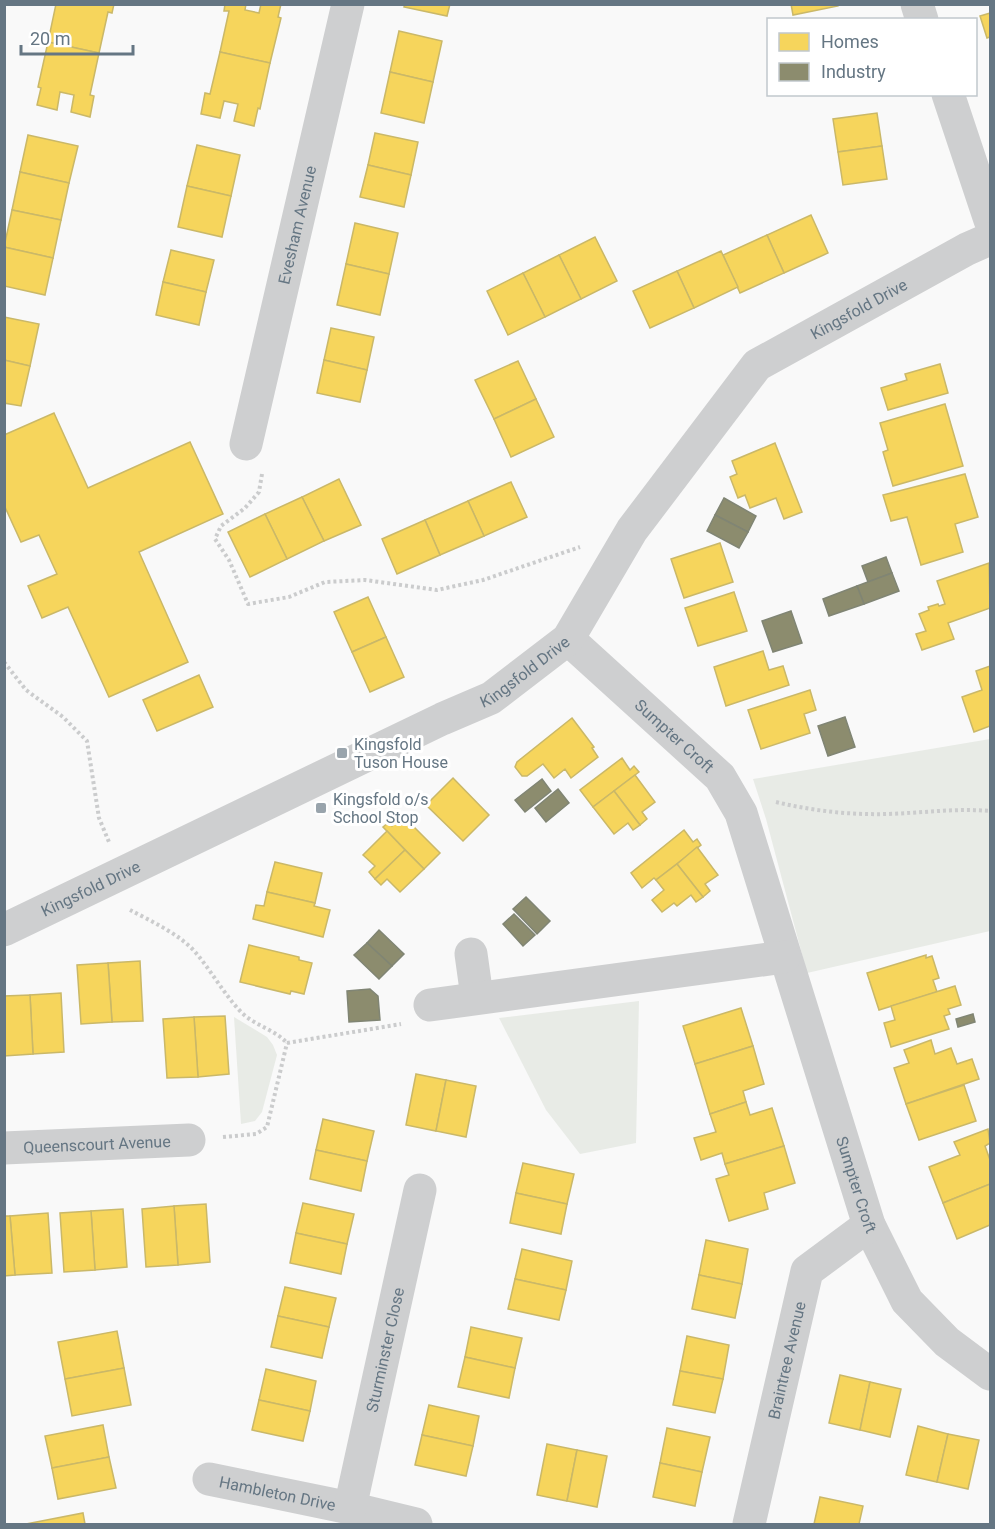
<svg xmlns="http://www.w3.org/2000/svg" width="995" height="1529" font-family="Roboto,sans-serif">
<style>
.green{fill:#e8ebe6}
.homes{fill:#f6d55c;stroke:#cab868;stroke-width:1.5}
.industry{fill:#8c8c6e;stroke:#808574;stroke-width:1.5}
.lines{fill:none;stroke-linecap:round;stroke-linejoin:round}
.path{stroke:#cbcccd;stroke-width:4;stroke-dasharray:3 3;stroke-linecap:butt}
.minor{stroke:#cecfd0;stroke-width:33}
.poi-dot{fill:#99a4ac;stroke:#fff;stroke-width:2}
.labels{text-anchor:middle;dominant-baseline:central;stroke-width:6;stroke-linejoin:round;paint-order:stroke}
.street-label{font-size:16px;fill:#657683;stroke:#fff}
.poi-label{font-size:16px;fill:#657683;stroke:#fff;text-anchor:start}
</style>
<rect width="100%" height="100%" fill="#f9f9f9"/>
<g class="green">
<polygon points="990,739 990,931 807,973 766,819 753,779"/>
<polygon points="639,1001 636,1143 580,1154 546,1110 499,1018"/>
<polygon points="234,1017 267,1037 273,1045 277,1055 262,1112 255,1121 241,1124"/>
</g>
<g class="homes">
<polygon points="56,4 114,4 112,13 108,12 99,53 48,42"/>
<polygon points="225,4 246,4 245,10 259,13 261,4 281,4 278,17 281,18 270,63 220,52 229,11 224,11"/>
<polygon points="405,4 450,4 447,16 404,7"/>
<polygon points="791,4 838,4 838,6 793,15"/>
<polygon points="990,13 990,37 987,38 980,16"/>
<polygon points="399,31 442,41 433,82 390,72"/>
<polygon points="48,42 99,53 90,95 94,96 90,117 71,112 74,95 60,92 57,110 37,105 41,88 38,87"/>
<polygon points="220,52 270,63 260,109 258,108 254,126 234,121 238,104 224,101 220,118 201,114 205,93 210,94"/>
<polygon points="390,72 433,82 424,123 381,113"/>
<polygon points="877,113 882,146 838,152 833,119"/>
<polygon points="375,133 418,142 411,175 368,165"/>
<polygon points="28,135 78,146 69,183 20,172"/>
<polygon points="197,145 240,155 231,196 187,186"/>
<polygon points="882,146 887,179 843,185 838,152"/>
<polygon points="368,165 411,175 404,207 360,197"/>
<polygon points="20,172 69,183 61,220 12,210"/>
<polygon points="187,186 231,196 222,237 178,227"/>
<polygon points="12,210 61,220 53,258 4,247"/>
<polygon points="811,215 828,253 784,273 767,235"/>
<polygon points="355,223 398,233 389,274 346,264"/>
<polygon points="767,235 784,273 740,293 723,255"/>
<polygon points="595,237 617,281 581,299 559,255"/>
<polygon points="4,247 53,258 45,295 4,286"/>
<polygon points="171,250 214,260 206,292 163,282"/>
<polygon points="721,251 738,287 694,308 677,271"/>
<polygon points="559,255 581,299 545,317 523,273"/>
<polygon points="346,264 389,274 380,315 337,305"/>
<polygon points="677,271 694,308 650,328 633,291"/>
<polygon points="523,273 545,317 508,335 487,291"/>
<polygon points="163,282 206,292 199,325 156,315"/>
<polygon points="4,317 39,324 30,366 4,360"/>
<polygon points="331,328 374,337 367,370 324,360"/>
<polygon points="4,360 30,366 21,406 4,403"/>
<polygon points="324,360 367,370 360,402 317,393"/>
<polygon points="518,361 536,399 494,419 475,380"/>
<polygon points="940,364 948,393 888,410 881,388 907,380 905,374"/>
<polygon points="536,399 554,437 511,457 494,419"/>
<polygon points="945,404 963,466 893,486 883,452 888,450 880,423"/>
<polygon points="54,413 88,488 190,442 223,514 139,552 188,662 109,697 68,607 42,618 28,586 57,574 39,535 21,542 4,505 4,435"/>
<polygon points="775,443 802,512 784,519 776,498 750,508 745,495 738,498 730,477 737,474 732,461"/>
<polygon points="965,474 978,517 955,524 963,552 921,565 907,517 891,521 883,495"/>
<polygon points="339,479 361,525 324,541 302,497"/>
<polygon points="511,482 527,517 484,536 468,501"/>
<polygon points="302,497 324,541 287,559 265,514"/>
<polygon points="468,501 484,536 440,555 425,520"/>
<polygon points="265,514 287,559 250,577 228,532"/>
<polygon points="425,520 440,555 397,574 382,539"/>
<polygon points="720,543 733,582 684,598 671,559"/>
<polygon points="989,563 990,608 948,623 954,639 922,650 916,634 926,631 919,614 929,610 928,607 938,604 939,606 945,604 937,581"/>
<polygon points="734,592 747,631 698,646 685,608"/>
<polygon points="368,597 386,637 352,652 334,612"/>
<polygon points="386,637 404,677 370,692 352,652"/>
<polygon points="763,651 769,670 783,666 789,685 726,706 714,667"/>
<polygon points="990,666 990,726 974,732 962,697 982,690 976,671"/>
<polygon points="199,675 213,707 157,731 143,700"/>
<polygon points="810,690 816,710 804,714 810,733 761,749 748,710"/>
<polygon points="572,718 594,747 592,748 598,757 571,778 565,769 554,778 543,764 527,776 522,776 515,767 517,762"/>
<polygon points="622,758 630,770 634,766 639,772 593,807 580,790"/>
<polygon points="635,775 655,802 642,812 647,819 640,825 614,791"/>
<polygon points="453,778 489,815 463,841 426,805"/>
<polygon points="614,791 640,825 633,830 628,823 614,834 593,807"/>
<polygon points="402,815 440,853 424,869 383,827 389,822 392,826"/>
<polygon points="684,830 693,842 697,839 701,845 656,880 654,878 642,888 631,873"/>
<polygon points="387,831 405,850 375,879 369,872 375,866 363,855"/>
<polygon points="697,847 718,875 705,884 710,891 703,897 677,864"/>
<polygon points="405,850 424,869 400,892 387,879 381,885 375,879"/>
<polygon points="275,862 322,873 315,903 267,892"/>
<polygon points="677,864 703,897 696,902 691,895 677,906 674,903 662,912 652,900 664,890 656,880"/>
<polygon points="267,892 315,903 314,906 330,910 323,937 253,919 256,905 264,906"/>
<polygon points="249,945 299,957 299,960 312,963 304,994 291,991 290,994 240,982"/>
<polygon points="926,955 926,958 932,956 939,978 933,980 937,992 879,1010 867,973"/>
<polygon points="140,961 143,1021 112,1022 108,963"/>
<polygon points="108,963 112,1022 81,1024 77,965"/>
<polygon points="955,986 961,1005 948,1009 950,1014 944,1016 949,1029 891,1047 884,1023 895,1020 891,1006"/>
<polygon points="61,993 64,1052 33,1054 30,995"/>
<polygon points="30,995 33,1054 4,1056 4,996"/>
<polygon points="741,1008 753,1046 695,1064 683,1026"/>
<polygon points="225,1016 229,1074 198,1077 194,1017"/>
<polygon points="194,1017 198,1077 167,1078 163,1019"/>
<polygon points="931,1040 935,1054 951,1048 957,1064 972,1059 979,1079 906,1104 894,1068 909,1063 904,1050"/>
<polygon points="753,1046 764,1084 743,1091 746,1102 710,1114 695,1064"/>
<polygon points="416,1074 446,1080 436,1131 406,1125"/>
<polygon points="446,1080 476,1086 466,1137 436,1131"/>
<polygon points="964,1085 976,1121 919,1140 906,1104"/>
<polygon points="746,1102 750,1115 772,1108 784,1146 725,1164 722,1153 701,1160 694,1138 716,1132 710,1114"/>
<polygon points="323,1119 374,1131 367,1161 316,1150"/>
<polygon points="988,1129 990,1143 985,1146 990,1160 990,1184 943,1203 929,1167 960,1155 954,1142"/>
<polygon points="784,1146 795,1183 764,1193 768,1209 729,1221 716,1179 729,1175 725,1164"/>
<polygon points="316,1150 367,1161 361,1191 310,1179"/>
<polygon points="523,1163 574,1174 567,1204 516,1193"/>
<polygon points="990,1184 990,1225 957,1239 943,1203"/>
<polygon points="516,1193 567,1204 561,1234 510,1223"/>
<polygon points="303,1203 354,1214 347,1244 296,1233"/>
<polygon points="206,1204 210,1262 178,1265 174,1206"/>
<polygon points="174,1206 178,1265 146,1267 142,1209"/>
<polygon points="123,1209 127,1267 95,1270 91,1211"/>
<polygon points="91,1211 95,1270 64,1272 60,1213"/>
<polygon points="48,1213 52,1273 15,1275 10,1216"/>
<polygon points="4,1216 10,1216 15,1275 4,1276"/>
<polygon points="296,1233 347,1244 341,1274 290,1263"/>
<polygon points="706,1240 748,1249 742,1284 699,1275"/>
<polygon points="522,1249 572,1261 566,1290 515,1279"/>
<polygon points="699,1275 742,1284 735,1318 692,1309"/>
<polygon points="515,1279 566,1290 559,1320 508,1309"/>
<polygon points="285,1287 336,1298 329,1327 278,1316"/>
<polygon points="278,1316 329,1327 322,1358 271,1347"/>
<polygon points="471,1327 522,1338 515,1368 465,1357"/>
<polygon points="117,1331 124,1368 65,1379 58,1342"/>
<polygon points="687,1336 729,1345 723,1379 680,1371"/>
<polygon points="465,1357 515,1368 509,1398 458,1387"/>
<polygon points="124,1368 131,1405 72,1416 65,1379"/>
<polygon points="266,1369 316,1381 310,1411 259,1400"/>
<polygon points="680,1371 723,1379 715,1413 673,1405"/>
<polygon points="840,1375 870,1382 860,1430 829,1423"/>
<polygon points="870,1382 901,1389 890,1437 860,1430"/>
<polygon points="259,1400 310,1411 303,1441 252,1430"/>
<polygon points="429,1405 479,1416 473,1446 422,1435"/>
<polygon points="103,1425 109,1457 52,1468 45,1436"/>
<polygon points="918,1426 948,1434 937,1482 906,1475"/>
<polygon points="667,1428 710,1437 702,1472 660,1463"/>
<polygon points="948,1434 979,1440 968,1489 937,1482"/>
<polygon points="422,1435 473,1446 466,1476 415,1465"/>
<polygon points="547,1444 577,1450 567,1501 537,1495"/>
<polygon points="577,1450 607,1456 597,1507 567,1501"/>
<polygon points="109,1457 116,1488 58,1499 52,1468"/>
<polygon points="660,1463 702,1472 695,1506 653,1497"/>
<polygon points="820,1497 863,1506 859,1524 814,1524"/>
<polygon points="83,1513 85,1524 26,1524"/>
</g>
<g class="industry">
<polygon points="724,498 756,516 748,532 715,515"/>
<polygon points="715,515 748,532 739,548 707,531"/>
<polygon points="886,557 892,573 868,582 862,566"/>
<polygon points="892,573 899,591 864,604 857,586"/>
<polygon points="857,586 864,604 829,616 823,599"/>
<polygon points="791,611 802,643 773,652 762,621"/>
<polygon points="845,717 855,747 828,756 818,726"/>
<polygon points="542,779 551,791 525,812 515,800"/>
<polygon points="558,789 569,803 546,822 535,808"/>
<polygon points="526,897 550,921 537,934 513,909"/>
<polygon points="514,914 535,935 523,946 503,924"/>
<polygon points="379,930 404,954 392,966 367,943"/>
<polygon points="367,943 392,966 379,979 354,955"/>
<polygon points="370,989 378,996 380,1020 349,1022 347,991"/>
<polygon points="973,1014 975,1022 958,1027 956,1019"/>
</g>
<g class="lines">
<g class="path">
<polyline points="262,474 259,492 245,508 221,526 215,539 229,560 248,604 289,597 325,582 365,580 437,590 483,580 580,547"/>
<polyline points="4,662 26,690 63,717 87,741 99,818 109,842"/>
<path d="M776,802C813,811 850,815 887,814C922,813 956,808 990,811"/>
<path d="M130,910C151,921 181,935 196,953C212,972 224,994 241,1012C255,1026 274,1029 287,1043"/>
<polyline points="287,1043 401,1024"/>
<polyline points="223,1137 256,1134 267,1127 287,1043"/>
</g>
<g class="minor">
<polyline points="917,4 922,20"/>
<polyline points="948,94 990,220"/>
<path id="s1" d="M246,444L348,4"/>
<path id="s2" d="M568,639L720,777L741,813L869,1225L907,1301L947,1342L990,1374"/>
<path id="s3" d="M4,930L442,719L491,698L568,639L632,530L757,365L967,249L990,239"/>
<polyline points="471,954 477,997"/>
<polyline points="430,1005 784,957"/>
<path id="s4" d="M4,1148L189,1140"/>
<path id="s5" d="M209,1479L350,1508L416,1524"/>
<path id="s6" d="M350,1508L420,1190"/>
<path id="s7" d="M749,1524L807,1271L869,1225"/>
</g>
</g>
<g class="poi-dot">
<rect x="336" y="747" width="12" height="12" rx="3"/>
<rect x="315" y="802" width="12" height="12" rx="3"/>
</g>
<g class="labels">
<g class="street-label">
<text stroke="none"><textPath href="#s1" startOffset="225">Evesham Avenue</textPath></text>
<text stroke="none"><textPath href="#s3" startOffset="1086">Kingsfold Drive</textPath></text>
<text stroke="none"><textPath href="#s3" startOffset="582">Kingsfold Drive</textPath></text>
<text stroke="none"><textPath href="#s2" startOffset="144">Sumpter Croft</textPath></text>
<text stroke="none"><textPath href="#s3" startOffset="96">Kingsfold Drive</textPath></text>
<text stroke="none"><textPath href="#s4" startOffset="93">Queenscourt Avenue</textPath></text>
<text stroke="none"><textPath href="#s2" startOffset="636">Sumpter Croft</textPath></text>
<text stroke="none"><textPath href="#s6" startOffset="162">Sturminster Close</textPath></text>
<text stroke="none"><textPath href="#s7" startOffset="168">Braintree Avenue</textPath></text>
<text stroke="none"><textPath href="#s5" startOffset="70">Hambleton Drive</textPath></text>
</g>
<g class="poi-label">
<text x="354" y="744">Kingsfold<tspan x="354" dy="18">Tuson House</tspan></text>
<text x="333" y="799">Kingsfold o/s<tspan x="333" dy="18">School Stop</tspan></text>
</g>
</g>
<rect width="995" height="1529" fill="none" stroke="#657683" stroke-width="12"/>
<rect x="767" y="18" width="210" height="78" fill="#ffffff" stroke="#c1c8cd" stroke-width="1.5"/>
<rect x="779" y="33" width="30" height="18" fill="#f6d55c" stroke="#c1c8cd" stroke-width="1.5"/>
<text x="821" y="48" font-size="18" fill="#657683">Homes</text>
<rect x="779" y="63" width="30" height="18" fill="#8c8c6e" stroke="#c1c8cd" stroke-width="1.5"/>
<text x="821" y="78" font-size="18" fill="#657683">Industry</text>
<path d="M21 45v9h112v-9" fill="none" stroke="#657683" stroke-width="3"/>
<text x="30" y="45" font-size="18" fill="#657683" stroke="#ffffff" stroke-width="4.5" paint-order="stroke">20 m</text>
</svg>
